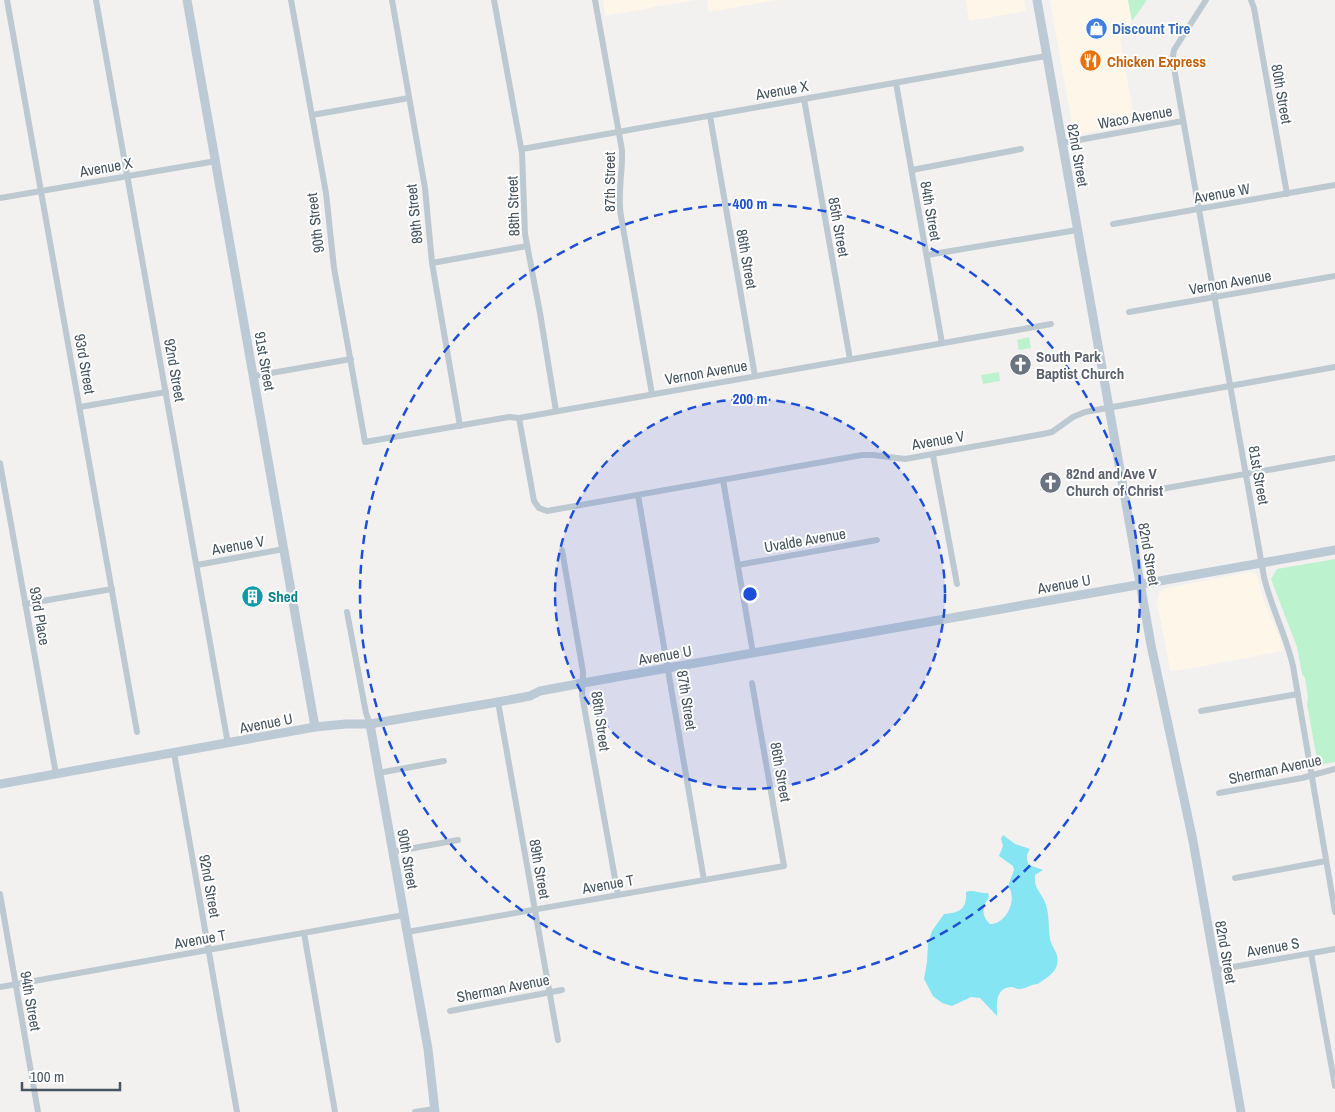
<svg xmlns="http://www.w3.org/2000/svg" width="1335" height="1112" font-family="'Archivo Narrow',sans-serif">
<style>
.commercial{fill:#fdf6e9}
.green{fill:#bcf2cd}
.water{fill:#86e5f2}
.lines{fill:none;stroke-linecap:round;stroke-linejoin:round}
.street{stroke:#bdc9d0;stroke-width:6}
.secondary{stroke:#bccad5;stroke-width:9}
.ring{fill:none;stroke:#1d4ed8;stroke-width:2.5;stroke-dasharray:9 6}
.labels{text-anchor:middle;dominant-baseline:central;stroke-width:4;stroke-linejoin:round;paint-order:stroke}
.shop-label{font-size:15px;font-weight:bold;fill:#366cbe;stroke:#fff;text-anchor:start}
.food-label{font-size:15px;font-weight:bold;fill:#c56008;stroke:#fff;text-anchor:start}
.street-label{font-size:15px;fill:#46555f;stroke:#fff}
.worship-label{font-size:15px;font-weight:bold;fill:#5b616d;stroke:#fff;text-anchor:start}
.culture-label{font-size:15px;font-weight:bold;fill:#0d838f;stroke:#fff;text-anchor:start}
.centre{fill:#1d4ed8;stroke:#fff;stroke-width:2.5}
.ring-label{font-size:15px;text-anchor:middle;font-weight:bold;fill:#1d4ed8;stroke:#fff;stroke-width:4;stroke-linejoin:round;paint-order:stroke}
</style>
<rect width="100%" height="100%" fill="#f3f0f0"/>
<g class="commercial">
<polygon points="603,0 694,0 605,16"/>
<polygon points="707,0 776,0 709,12"/>
<polygon points="966,0 1024,0 1026,11 969,21"/>
<polygon points="1050,0 1128,0 1132,21 1120,39 1135,124 1080,134 1073,131"/>
<polygon points="1250,572 1257,575 1264,601 1279,636 1283,651 1176,671 1170,670 1157,601 1160,592 1167,588"/>
</g>
<g class="green">
<polygon points="1128,0 1147,0 1132,21"/>
<polygon points="1029,337 1031,348 1019,350 1017,340"/>
<polygon points="999,372 1000,381 983,384 981,375"/>
<polygon points="1335,559 1335,762 1324,764 1317,759 1307,704 1308,698 1305,678 1302,674 1297,647 1271,579 1277,569"/>
</g>
<path class="water" d="M1003,835L1015,844L1030,849C1026,855 1026,859 1029,865L1043,870L1035,875C1034,888 1039,890 1044,900C1050,912 1048,926 1050,939C1052,948 1060,954 1057,965C1055,973 1045,979 1038,984C1031,984 1026,989 1019,989C1016,989 1014,987 1011,987C995,988 997,1004 997,1016L980,998L971,997L952,1006L942,1003L933,996L924,979L927,962L928,944L932,931L944,914C960,913 967,909 966,892C972,889 980,894 988,893L989,897C982,907 981,916 990,924C1007,924 1018,898 1008,886L1014,870L1013,866L999,856L1003,846L1001,839Z"/>
<g class="lines">
<g class="street">
<polyline points="7,0 137,732"/>
<polyline points="96,0 228,744"/>
<polyline points="291,0 326,193 334,268 365,442 509,417 519,418 1051,324"/>
<polyline points="392,0 425,188 432,263 460,426"/>
<polyline points="494,0 522,153 525,234 540,313 556,411"/>
<path d="M595,0L622,150C623,172 617,194 621,216L652,394"/>
<path d="M1206,0L1174,50L1173,56L1175,74L1264,577C1271,607 1286,635 1293,666L1335,912"/>
<polyline points="1251,0 1254,8 1287,194"/>
<polyline points="896,83 942,343"/>
<polyline points="804,99 850,359"/>
<polyline points="312,115 409,98"/>
<polyline points="710,116 755,376"/>
<polyline points="1062,143 1183,121"/>
<polyline points="522,149 1046,56"/>
<polyline points="912,170 1021,149"/>
<polyline points="0,198 216,161"/>
<polyline points="1113,224 1335,185"/>
<polyline points="927,255 1077,230"/>
<polyline points="432,263 527,246"/>
<polyline points="1129,312 1335,276"/>
<polyline points="254,376 351,359"/>
<polyline points="80,407 166,392"/>
<polyline points="519,418 534,501 539,508 547,511 862,455 873,455 905,459 1043,434 1052,432 1073,417 1085,412 1335,367"/>
<polyline points="933,455 957,584"/>
<polyline points="0,463 56,774"/>
<polyline points="723,480 753,653"/>
<polyline points="1161,489 1335,458"/>
<polyline points="638,495 704,880"/>
<polyline points="562,550 583,672 582,695 618,895"/>
<polyline points="197,565 284,549"/>
<polyline points="738,565 877,540"/>
<polyline points="25,604 112,589"/>
<polyline points="347,612 366,713 370,724"/>
<polyline points="498,702 558,1040"/>
<polyline points="1201,711 1298,694"/>
<polyline points="174,753 237,1112"/>
<polyline points="378,773 444,761"/>
<polyline points="1219,793 1302,778 1335,769"/>
<polyline points="392,852 458,840"/>
<polyline points="1235,878 1326,861"/>
<polyline points="0,894 38,1112"/>
<polyline points="407,932 784,866 752,683"/>
<polyline points="304,933 335,1112"/>
<polyline points="1311,953 1335,1086"/>
<polyline points="1216,970 1335,949"/>
<polyline points="0,987 404,915"/>
<polyline points="450,1011 562,990"/>
<polyline points="415,1112 434,1109"/>
</g>
<g class="secondary">
<polyline points="187,0 315,727"/>
<polyline points="1037,0 1151,645 1193,841 1241,1112"/>
<polyline points="370,724 428,1049 435,1112"/>
<polyline points="0,784 315,727 346,724 370,724 498,702 530,696 540,691 583,683 1335,550"/>
</g>
</g>
<circle cx="750" cy="594" r="195" fill="#1d4ed8" fill-opacity=".12"/>
<g class="ring">
<circle cx="750" cy="594" r="195"/>
<circle cx="750" cy="594" r="390"/>
</g>
<defs>
<symbol id="shop-disc" viewBox="-11 -11 22 22"><circle r="9.5" fill="#3f7fe0" stroke="#fff"/><path d="M-5-2.5h2.3a2.7 3.5 0 0 1 5.4 0H5L5.5 6h-11ZM-1.5-2.5h3a1.5 2.3 0 0 0-3 0Z" fill="#fff"/></symbol>
<symbol id="restaurant-disc" viewBox="-11 -11 22 22"><circle r="9.5" fill="#e8710a" stroke="#fff"/><path d="M-5-6h1v4h1v-4h1v4h1v-4h1v5L-1.5 .5V6h-2V.5L-5-1ZM5-6V6H3V1.5H1.5Q1.5-4 5-6Z" fill="#fff"/></symbol>
<symbol id="church-disc" viewBox="-11 -11 22 22"><circle r="9.5" fill="#6b7280" stroke="#fff"/><path d="M-1.2-6h2.4v3.5h3.3v2.4h-3.3V6h-2.4V-.1h-3.3v-2.4h3.3Z" fill="#fff"/></symbol>
<symbol id="building-disc" viewBox="-11 -11 22 22"><circle r="9.5" fill="#0f9aa8" stroke="#fff"/><path d="M-4-6H4V6H1V3H-1V6H-4ZM-2.5-4.3h1.7v1.8h-1.7ZM.8-4.3h1.7v1.8H.8ZM-2.5-1h1.7V.8h-1.7ZM.8-1h1.7V.8H.8Z" fill="#fff"/></symbol>
</defs>
<g fill-rule="evenodd">
<use href="#shop-disc" x="1084" y="16" width="25" height="25"/>
<use href="#restaurant-disc" x="1078" y="48" width="25" height="25"/>
<use href="#church-disc" x="1008" y="352" width="25" height="25"/>
<use href="#church-disc" x="1038" y="470" width="25" height="25"/>
<use href="#building-disc" x="240" y="584" width="25" height="25"/>
</g>
<g class="labels">
<g class="shop-label">
<text x="1112" y="28">Discount Tire</text>
</g>
<g class="food-label">
<text x="1107" y="61">Chicken Express</text>
</g>
<g class="street-label">
<text transform="translate(782 90) rotate(-10)">Avenue X</text>
<text transform="translate(1282 94) rotate(80)">80th Street</text>
<text transform="translate(1135 117) rotate(-10)">Waco Avenue</text>
<text transform="translate(1078 155) rotate(80)">82nd Street</text>
<text transform="translate(106 167) rotate(-10)">Avenue X</text>
<text transform="translate(609 182) rotate(-90)">87th Street</text>
<text transform="translate(1222 193) rotate(-10)">Avenue W</text>
<text transform="translate(513 206) rotate(-92)">88th Street</text>
<text transform="translate(931 211) rotate(80)">84th Street</text>
<text transform="translate(414 214) rotate(-96)">89th Street</text>
<text transform="translate(315 223) rotate(-97)">90th Street</text>
<text transform="translate(839 227) rotate(80)">85th Street</text>
<text transform="translate(747 259) rotate(80)">86th Street</text>
<text transform="translate(1230 282) rotate(-10)">Vernon Avenue</text>
<text transform="translate(265 361) rotate(80)">91st Street</text>
<text transform="translate(85 364) rotate(80)">93rd Street</text>
<text transform="translate(175 370) rotate(80)">92nd Street</text>
<text transform="translate(706 372) rotate(-10)">Vernon Avenue</text>
<text transform="translate(938 440) rotate(-10)">Avenue V</text>
<text transform="translate(1259 475) rotate(80)">81st Street</text>
<text transform="translate(805 540) rotate(-10)">Uvalde Avenue</text>
<text transform="translate(238 545) rotate(-10)">Avenue V</text>
<text transform="translate(1149 554) rotate(80)">82nd Street</text>
<text transform="translate(1064 584) rotate(-10)">Avenue U</text>
<text transform="translate(40 616) rotate(80)">93rd Place</text>
<text transform="translate(665 655) rotate(-10)">Avenue U</text>
<text transform="translate(687 700) rotate(81)">87th Street</text>
<text transform="translate(601 721) rotate(82)">88th Street</text>
<text transform="translate(266 723) rotate(-11)">Avenue U</text>
<text transform="translate(1275 769) rotate(-12)">Sherman Avenue</text>
<text transform="translate(781 772) rotate(80)">86th Street</text>
<text transform="translate(408 859) rotate(80)">90th Street</text>
<text transform="translate(540 869) rotate(80)">89th Street</text>
<text transform="translate(608 884) rotate(-10)">Avenue T</text>
<text transform="translate(210 886) rotate(80)">92nd Street</text>
<text transform="translate(200 939) rotate(-10)">Avenue T</text>
<text transform="translate(1273 947) rotate(-10)">Avenue S</text>
<text transform="translate(1226 952) rotate(80)">82nd Street</text>
<text transform="translate(503 988) rotate(-11)">Sherman Avenue</text>
<text transform="translate(31 1001) rotate(80)">94th Street</text>
</g>
<g class="worship-label">
<text x="1036" y="356">South Park<tspan x="1036" dy="17">Baptist Church</tspan></text>
<text x="1066" y="473">82nd and Ave V<tspan x="1066" dy="17">Church of Christ</tspan></text>
</g>
<g class="culture-label">
<text x="268" y="596">Shed</text>
</g>
</g>
<circle cx="750" cy="594" r="8" class="centre"/>
<g class="ring-label">
<text x="750" y="209">400 m</text>
<text x="750" y="404">200 m</text>
</g>
<path d="M22 1082v8h98v-8" fill="none" stroke="#46555f" stroke-width="2.5"/>
<text x="30" y="1082" font-size="15" fill="#46555f" stroke="#ffffff" stroke-width="4" paint-order="stroke">100 m</text>
</svg>
